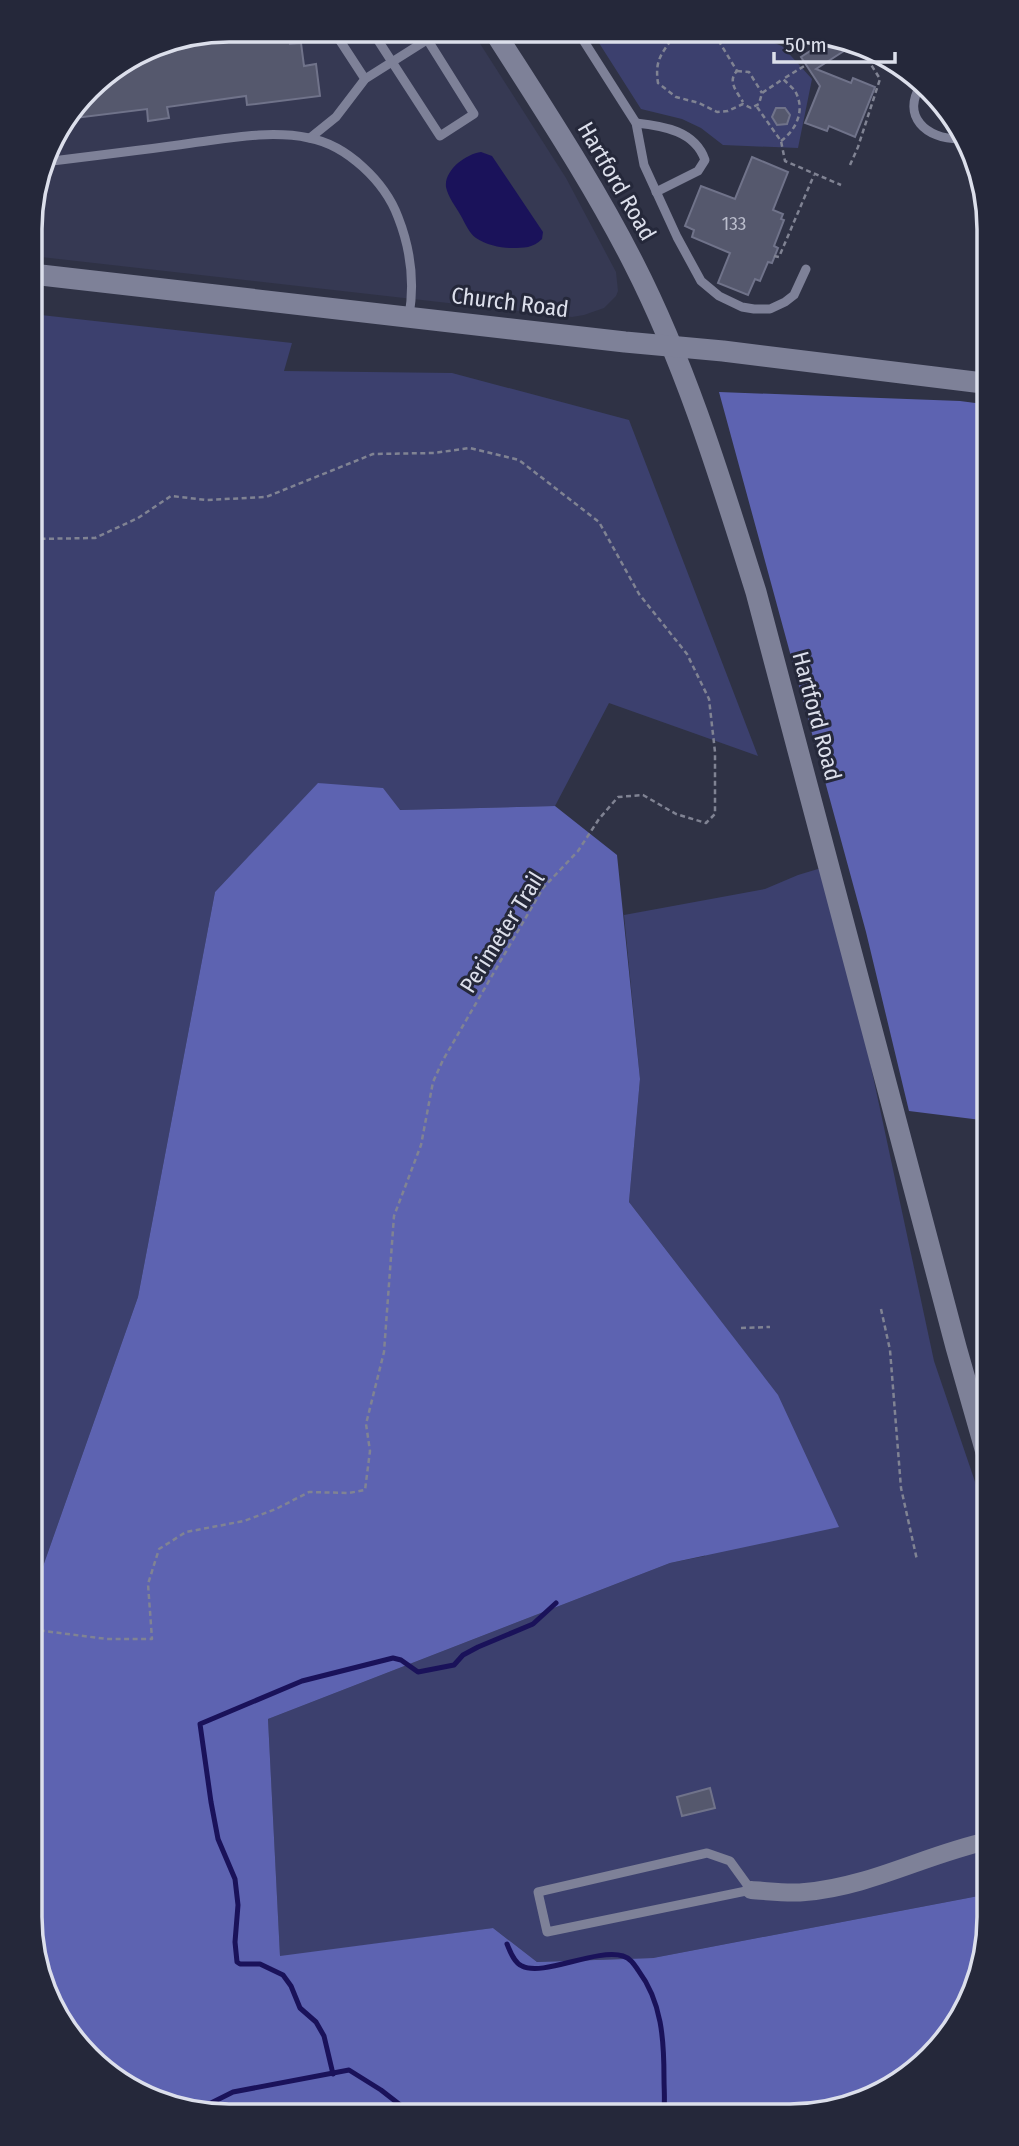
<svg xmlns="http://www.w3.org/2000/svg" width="1019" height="2146" font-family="'Fira Sans Condensed',sans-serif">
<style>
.built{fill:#363953}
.green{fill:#3c406e}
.forest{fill:#5d63b1}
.water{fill:#1a125a}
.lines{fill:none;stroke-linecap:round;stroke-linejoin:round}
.stream{stroke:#1a125a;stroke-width:5}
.building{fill:#55586d;stroke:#70738a;stroke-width:2}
.path{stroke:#808393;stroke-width:2.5;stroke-dasharray:5 3.5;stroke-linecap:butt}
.service{stroke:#7e8198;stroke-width:9}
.minor{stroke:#7e8198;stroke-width:18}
.tertiary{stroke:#7e8198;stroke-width:21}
.secondary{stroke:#7e8198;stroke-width:21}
.labels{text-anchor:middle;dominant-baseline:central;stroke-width:6;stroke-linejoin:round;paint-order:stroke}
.number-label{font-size:19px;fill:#babdcc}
.street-label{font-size:23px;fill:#dcdfeb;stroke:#25283a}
.rim{fill:none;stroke:#dcdfeb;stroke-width:3.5}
</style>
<rect width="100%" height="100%" fill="#2f3245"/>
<polygon class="built" points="229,30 472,31 566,178 616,272 618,291 616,296 604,308 584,315 572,317 32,256 31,203 50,141 97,79 153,45"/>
<g class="green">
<polygon points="592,32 762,33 769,41 782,46 812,79 798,148 723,145 701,128 682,119 641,109"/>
<polygon points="32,314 292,343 284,371 452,373 629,420 758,756 609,703 555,806 399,810 319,783 215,892 138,1297 41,1572 35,1578"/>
<polygon points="828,866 934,1361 987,1517 989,1894 653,1958 537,1962 493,1928 280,1957 268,1719 670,1563 705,1556 700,1294 629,1202 640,1079 624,915 765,889 798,875"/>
</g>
<g class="forest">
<polygon points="719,392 960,401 983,404 986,1118 981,1120 909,1111 866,932"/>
<polygon points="318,783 383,788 400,810 555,806 617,855 640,1079 629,1202 778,1395 839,1527 670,1563 268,1719 280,1956 493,1928 537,1962 653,1958 989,1894 989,1930 974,1993 940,2048 842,2109 191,2112 97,2067 37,1969 35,1578 41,1572 138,1297 215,892"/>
</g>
<path class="water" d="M481,152L492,156L543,232L542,239C533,248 524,248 512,248C501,248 486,245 476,238C469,233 465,223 461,216C456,207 448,197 446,187C444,170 466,154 481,152Z"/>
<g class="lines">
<g class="stream">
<path d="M507,1944C510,1951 514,1963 522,1966C543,1977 596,1948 623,1956C630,1958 634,1964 638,1970C662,2002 664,2040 664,2078C664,2089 665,2099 664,2110"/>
<polyline points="333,2074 324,2036 316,2022 300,2008 291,1986 283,1975 260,1964 240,1964 237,1962 235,1942 238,1905 235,1879 218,1839 211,1802 200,1724 302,1681 393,1658 401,1660 418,1672 454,1665 463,1655 478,1647 533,1624 556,1603"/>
<polyline points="193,2112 233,2092 349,2070 381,2090 408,2111"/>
</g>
</g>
<g class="building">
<polygon points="229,30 288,30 290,44 301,43 304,66 316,64 320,96 247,105 246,96 167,107 169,118 148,121 147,109 67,119 97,79 153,45"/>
<polygon points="833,36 840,39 847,49 816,69 851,83 853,78 875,87 855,137 829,126 827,131 805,123 820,86 801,57"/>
<polygon points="776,108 785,108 790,115 787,124 777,125 772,117"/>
<polygon points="752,157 788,172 773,210 783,214 781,219 784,220 774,246 778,248 772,263 768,262 760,281 755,279 748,295 718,283 730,253 692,237 694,230 685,226 701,186 735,199"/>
<polygon points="710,1788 715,1808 682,1816 677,1797"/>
</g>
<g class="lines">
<g class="path">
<path d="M675,33C664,53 654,57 658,83L676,97L699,103L717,112L728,111L743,104L751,108L759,104L762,93L783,79"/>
<path d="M714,33L737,71C727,81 737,92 743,102"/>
<polyline points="842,42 844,41"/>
<polyline points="737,71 749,72 762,93"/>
<polyline points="757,107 781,141 785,161 841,185"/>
<path d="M781,141C796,130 806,110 795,91C792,87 787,83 783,79L806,65"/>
<polyline points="850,165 858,147 880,79 862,50"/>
<polyline points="774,256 779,257 814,175"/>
<polyline points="32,539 95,538 138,518 171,496 207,500 266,497 373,454 434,453 470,448 519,460 599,522 639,594 687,654 709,699 715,752 715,814 706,823 676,814 643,795 618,797 599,819 578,851 543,888 443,1060 433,1082 421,1145 394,1216 384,1352 366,1424 370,1451 365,1490 349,1493 309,1492 276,1509 244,1521 186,1532 159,1549 148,1584 152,1639 107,1639 36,1630"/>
<polyline points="881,1309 890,1350 901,1488 917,1560"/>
<polyline points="741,1328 770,1327"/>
</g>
<g class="service">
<polyline points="333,30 365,79"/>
<polyline points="372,31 440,136 474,114 422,31"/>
<polyline points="578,32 636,123 644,165 677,237 701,281 719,296 742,307 754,309 770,309 785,302 794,295 806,269"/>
<path d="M925,84L921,85C901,116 926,139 959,139"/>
<path d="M636,123C664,126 695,131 705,160L698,171L656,192"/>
<polyline points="310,138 336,117 365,79 441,31"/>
<path d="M44,162C93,156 143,150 192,143C230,138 271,130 309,138C347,145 385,182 398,217C411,250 415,281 409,316"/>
<polygon points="707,1853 730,1861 751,1890 547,1932 538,1892"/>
</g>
<path class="minor" d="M751,1890C769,1891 788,1894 805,1892C869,1887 927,1854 988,1841"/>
<path class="tertiary" d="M494,31C543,108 593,183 634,264C687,368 721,481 756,592L956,1347L987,1456"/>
<polyline class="secondary" points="32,274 625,342 723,351 983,383"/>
</g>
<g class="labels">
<g class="number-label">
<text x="734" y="223">133</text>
</g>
<g class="street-label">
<text transform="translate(617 181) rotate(60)">Hartford Road</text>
<text transform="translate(510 302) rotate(7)">Church Road</text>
<text transform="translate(817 716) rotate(75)">Hartford Road</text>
<text transform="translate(502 932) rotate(-58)">Perimeter Trail</text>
</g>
</g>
<path d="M0 0H1019V2146H0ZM229 42H790A187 187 0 0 1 977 229V1917A187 187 0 0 1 790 2104H229A187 187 0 0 1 42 1917V229A187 187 0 0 1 229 42Z" fill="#25283a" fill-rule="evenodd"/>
<path class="rim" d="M229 42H790A187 187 0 0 1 977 229V1917A187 187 0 0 1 790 2104H229A187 187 0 0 1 42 1917V229A187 187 0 0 1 229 42Z"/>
<path d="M774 52v10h121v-10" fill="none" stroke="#dcdfeb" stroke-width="3.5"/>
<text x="785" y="52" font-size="21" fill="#dcdfeb" stroke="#25283a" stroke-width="5" paint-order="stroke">50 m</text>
</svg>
